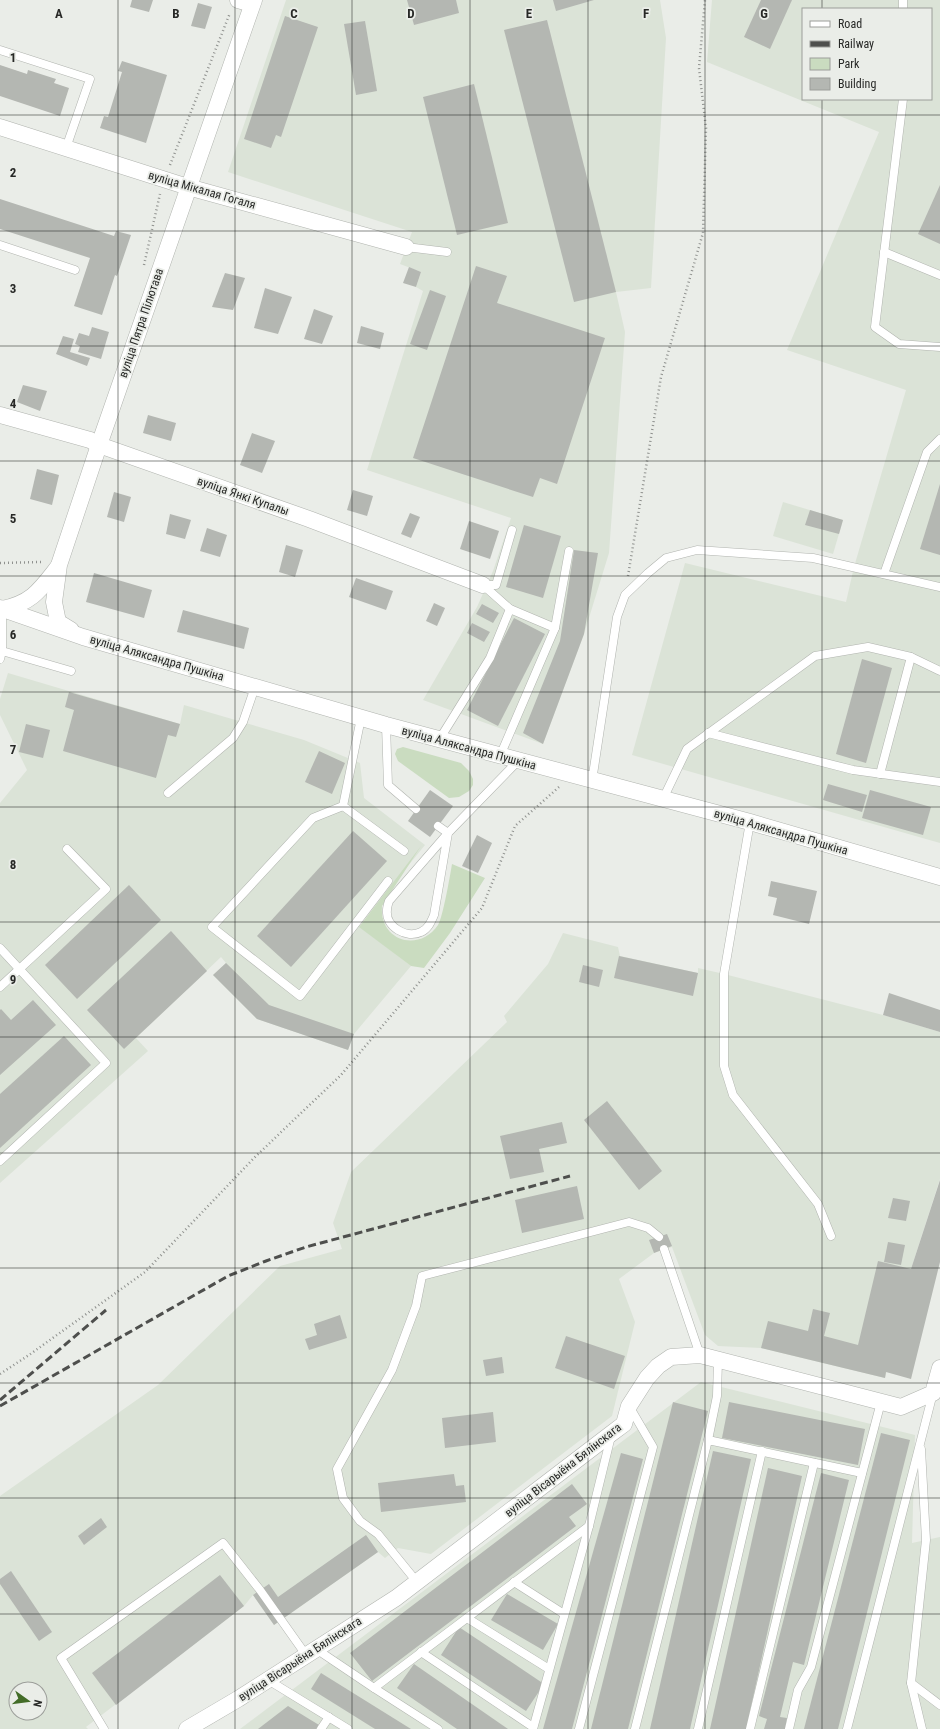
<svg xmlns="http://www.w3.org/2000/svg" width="940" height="1729" font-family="'Roboto Condensed',sans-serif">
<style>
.built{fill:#dbe3d7;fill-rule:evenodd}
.green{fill:#cadcc0}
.building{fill:#b4b7b2}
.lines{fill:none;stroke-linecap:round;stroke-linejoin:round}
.service-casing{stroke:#b1b4af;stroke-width:9}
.minor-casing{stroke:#b1b4af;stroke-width:17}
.path{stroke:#8f918e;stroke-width:2.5;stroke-dasharray:1 3;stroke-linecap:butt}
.service{stroke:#fff;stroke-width:8}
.minor{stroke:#fff;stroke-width:16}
.rail{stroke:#4e4f4d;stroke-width:3;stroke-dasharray:8 4;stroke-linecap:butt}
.grid{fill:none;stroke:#272826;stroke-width:1;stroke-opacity:0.55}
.labels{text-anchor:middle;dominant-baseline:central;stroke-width:3.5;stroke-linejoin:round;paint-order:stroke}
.street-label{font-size:12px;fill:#272826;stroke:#eaede8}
.grid-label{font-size:13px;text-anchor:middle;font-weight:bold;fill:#272826;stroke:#eaede8;stroke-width:3.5;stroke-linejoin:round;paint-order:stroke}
</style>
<rect width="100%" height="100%" fill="#eaede8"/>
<g class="built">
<polygon points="286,0 660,0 666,38 651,288 616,292 625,332 609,553 584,634 543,744 423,700 477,607 493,571 511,518 367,470 423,291 416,287 421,272 400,264 412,232 228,172"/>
<path d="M712,0H940V843L632,755L685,563L846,602L854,567L906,390L787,350L879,132L707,62ZM803,9H931V99H803Z"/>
<polygon points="783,502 843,520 833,554 773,536"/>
<polygon points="8,673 180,724 184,705 304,740 360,763 364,798 425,845 359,926 411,966 354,1034 348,1050 257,1019 213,975 226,963 221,957 136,1038 148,1051 0,1183 0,803 27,770 0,715 0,699"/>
<path d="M563,933L618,947L620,956L698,973V968L724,974L883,1015L940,1032V1179L911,1269L885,1378L761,1348L718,1346L705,1335L672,1247L654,1253L619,1279L635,1322L612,1416L431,1554L398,1548L385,1558L378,1552L274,1625L253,1595L244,1606L86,1727L88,1729H0V1496L158,1385L280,1266L342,1249L333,1223L351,1172L507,1022L504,1016L548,964ZM16,1689H40V1713H16Z"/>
<polygon points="701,1382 915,1435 912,1543 940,1537 940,1729 240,1729"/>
</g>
<g class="green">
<polygon points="403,747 461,763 469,771 473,779 473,785 469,791 459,797 449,798 398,761 395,754 397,749"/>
<path d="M421,846L382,906C379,941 419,953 438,925C443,917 450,876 452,864L485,878L450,933L424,968L411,966L359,927Z"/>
</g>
<g class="building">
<polygon points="132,0 153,0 149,12 130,7"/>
<polygon points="407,0 456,0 459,13 414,25"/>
<polygon points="553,0 594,0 556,11"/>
<polygon points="761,0 792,0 770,49 744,37"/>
<polygon points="198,3 212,7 205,29 191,26"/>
<polygon points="285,16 318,27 281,137 276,135 271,148 244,139"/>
<polygon points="547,20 616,292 574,302 504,30"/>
<polygon points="365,21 377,91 356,95 344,24"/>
<polygon points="122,61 167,75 146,143 100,128 104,116 108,117 122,72 118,71"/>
<polygon points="0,65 27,74 28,70 56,79 54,83 69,88 60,116 0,96"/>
<polygon points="474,84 508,223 457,235 423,97"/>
<polygon points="940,185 940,244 918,234"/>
<polygon points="0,199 114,236 116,231 131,235 117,276 115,275 102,315 74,306 90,258 0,229"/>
<polygon points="476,266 507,276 497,303 605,338 557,484 540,478 533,497 413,458"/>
<polygon points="409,267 421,272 416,287 403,283"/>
<polygon points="225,273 245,278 233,310 212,307"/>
<polygon points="265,288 292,297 278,334 254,328"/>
<polygon points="430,290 446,296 427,350 410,344"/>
<polygon points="314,309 333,316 322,344 304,339"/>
<polygon points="361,326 384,333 380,349 357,343"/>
<polygon points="92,327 109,332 101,359 78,352 80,346 75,344 79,333 89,336"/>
<polygon points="63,336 74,339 70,352 90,358 87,366 56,354"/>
<polygon points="23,385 47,391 40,411 17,402"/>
<polygon points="148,415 176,423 171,441 143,433"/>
<polygon points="252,433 275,441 262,473 240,465"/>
<polygon points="37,469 59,475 52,505 30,499"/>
<polygon points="940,484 940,555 920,549"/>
<polygon points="353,490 373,496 367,516 347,510"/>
<polygon points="114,492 131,497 124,522 107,517"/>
<polygon points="810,510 843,520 839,534 805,525"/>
<polygon points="410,513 420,517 411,538 401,534"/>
<polygon points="170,514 191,520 185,539 166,534"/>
<polygon points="469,521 499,531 490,559 460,549"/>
<polygon points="524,525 561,536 543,598 506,587"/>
<polygon points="207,528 227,535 220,557 200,551"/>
<polygon points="286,545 303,550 295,577 279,572"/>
<polygon points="574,550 598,553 584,634 543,744 523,733 560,641"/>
<polygon points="94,573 152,590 144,618 86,602"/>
<polygon points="356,578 393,591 386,610 349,597"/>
<polygon points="434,603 445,608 437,626 426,621"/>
<polygon points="482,604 499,613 493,623 476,614"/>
<polygon points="183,610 249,628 244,649 177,632"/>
<polygon points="514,618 545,634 498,726 467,710"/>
<polygon points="472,623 490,632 484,642 467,633"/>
<polygon points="862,659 892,668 866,763 836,754"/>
<polygon points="69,692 180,724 176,737 168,735 156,778 63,751 74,710 65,707"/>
<polygon points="26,724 50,730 43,758 19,752"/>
<polygon points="319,751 345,763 332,794 305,782"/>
<polygon points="828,784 867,795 862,812 823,800"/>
<polygon points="430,790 453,806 430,837 408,821"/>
<polygon points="870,790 931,807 923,835 862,818"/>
<polygon points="353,831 387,861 291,967 257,936"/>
<polygon points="477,835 492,843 478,873 462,866"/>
<polygon points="771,881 817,891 809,924 773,915 777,898 768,896"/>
<polygon points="129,885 161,920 77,999 45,965"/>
<polygon points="171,931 207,971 124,1049 87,1010"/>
<polygon points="619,956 698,973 693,996 614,978"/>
<polygon points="226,963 269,1005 354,1034 348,1050 257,1019 213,975"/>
<polygon points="583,965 603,970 599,987 579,982"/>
<polygon points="889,993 940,1010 940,1032 883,1015"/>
<polygon points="33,1000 56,1025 0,1075 0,1010 1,1009 11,1020"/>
<polygon points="64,1036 91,1065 0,1148 0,1094"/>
<polygon points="607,1101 662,1171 639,1190 584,1120"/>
<polygon points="562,1122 567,1143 539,1149 544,1172 510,1179 500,1136"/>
<polygon points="940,1180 940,1262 911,1379 886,1372 885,1378 761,1348 768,1321 808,1331 813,1309 830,1313 824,1336 858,1345 878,1261 911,1269"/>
<polygon points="577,1186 584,1219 522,1233 515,1200"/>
<polygon points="893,1198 910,1201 906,1221 888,1218"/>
<polygon points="667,1234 672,1246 654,1253 649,1240"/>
<polygon points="888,1242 905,1245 901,1265 884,1262"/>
<polygon points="340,1315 347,1338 309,1350 305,1339 317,1335 314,1324"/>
<polygon points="566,1336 625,1356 614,1389 555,1368"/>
<polygon points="502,1357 504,1373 486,1376 483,1360"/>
<polygon points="673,1402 708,1411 628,1729 591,1729"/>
<polygon points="729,1402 865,1429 858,1465 722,1438"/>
<polygon points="493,1412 496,1442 445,1448 442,1418"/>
<polygon points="881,1433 910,1440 838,1729 804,1729"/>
<polygon points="713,1451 751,1459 690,1729 650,1729"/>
<polygon points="621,1453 643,1459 572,1729 543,1729"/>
<polygon points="768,1468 802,1476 746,1729 710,1729"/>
<polygon points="821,1473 849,1480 804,1665 793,1662 780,1717 787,1718 785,1729 764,1729 767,1719 759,1716"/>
<polygon points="454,1474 456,1486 464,1485 466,1502 381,1512 378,1483"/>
<polygon points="572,1484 587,1504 569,1517 576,1526 372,1681 350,1653"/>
<polygon points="101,1518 107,1527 84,1545 78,1536"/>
<polygon points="366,1535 378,1552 274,1625 253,1595 269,1584 278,1597"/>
<polygon points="11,1571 52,1632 39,1641 0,1584 0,1579"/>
<polygon points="220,1575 244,1606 116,1705 92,1673"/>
<polygon points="507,1594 558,1624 543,1650 491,1620"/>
<polygon points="459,1627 544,1684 526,1711 441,1655"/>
<polygon points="414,1664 508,1729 457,1729 397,1688"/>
<polygon points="321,1673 411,1729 375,1729 311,1689"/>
<polygon points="288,1706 319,1725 316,1729 258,1729"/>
</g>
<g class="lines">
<defs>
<g id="service">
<polyline points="903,0 903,9"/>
<polyline points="0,50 90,79 66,148"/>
<polyline points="903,99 875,327 899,344 940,347"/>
<polyline points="0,245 75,270"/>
<polyline points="406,247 447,252"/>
<polyline points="884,252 940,275"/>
<polyline points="512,530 496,585 483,585 510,609 555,628"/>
<polyline points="884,574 927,452 940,439"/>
<polyline points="2,651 71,671"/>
<polyline points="0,659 2,651 2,609"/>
<polyline points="361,718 343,806 404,851"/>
<polyline points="386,725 388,785 416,809"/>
<polyline points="708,733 853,770 940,782"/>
<polyline points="439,740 490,658 510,609"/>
<polyline points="500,756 555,628 569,551"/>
<polyline points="880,774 911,657"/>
<polyline points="592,781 617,617 625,595 648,573 666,558 697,550 813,558 940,587"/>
<polyline points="168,793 233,738 243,722 255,687"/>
<polyline points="663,799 687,749 815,656 868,647 911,657 940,671"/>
<polyline points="343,806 313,818 212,927 300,996 388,881"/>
<polyline points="750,822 724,974 724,1066 733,1095 818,1204 831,1236"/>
<polyline points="438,826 448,833"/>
<path d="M448,833L434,915C431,922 428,929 421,932C407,939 385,927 387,910C387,907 388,904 389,901L448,833L518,761"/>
<polyline points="0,948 106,1063 0,1161"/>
<polyline points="0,987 106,889 67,849"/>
<polyline points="664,1249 700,1355"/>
<polyline points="708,1440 717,1396 718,1360"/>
<polyline points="921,1449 926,1540 911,1683 940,1705"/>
<polyline points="417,1582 378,1534 360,1521 343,1498 337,1469 392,1370 416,1306 422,1276 629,1222 648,1228 659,1237"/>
<polyline points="514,1582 564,1614"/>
<polyline points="467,1618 549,1669"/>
<polyline points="316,1649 374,1688"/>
<polyline points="421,1652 533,1727"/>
<polyline points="268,1680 348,1729"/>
<polyline points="911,1683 922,1729"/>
<polyline points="104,1729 61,1658 223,1543 260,1590 306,1655"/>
<polyline points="321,1729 329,1717"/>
<polyline points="438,1729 374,1688 589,1526"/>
<polyline points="533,1729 589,1526 611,1436"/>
<polyline points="579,1729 653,1447 629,1406"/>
<polyline points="635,1729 708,1440 862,1473"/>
<polyline points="698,1729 762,1451"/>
<polyline points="750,1729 814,1463"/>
<polyline points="789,1729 798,1690 811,1667 881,1402"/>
<polyline points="847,1729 933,1393"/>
</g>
<g id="minor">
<polyline points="238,0 252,4"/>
<polyline points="0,127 188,187 406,247"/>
<polyline points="0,415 90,440 99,445 309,519 483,585"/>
<polyline points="0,608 83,637 386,725 750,822 940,877"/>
<path d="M2,609C32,603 40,590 58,567"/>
<polyline points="71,630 58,622 54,602 59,565 99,445 254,0"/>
<polyline points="187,1729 238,1699 396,1598 612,1433 624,1424 629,1406 647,1378 658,1366 671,1357 700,1355 901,1407 933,1393 940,1368"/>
</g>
</defs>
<use href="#service" class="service-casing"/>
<use href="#minor" class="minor-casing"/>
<g class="path">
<polyline points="170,165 230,13"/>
<polyline points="144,265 160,194"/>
<polyline points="0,563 41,562"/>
<polyline points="628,576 661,377 703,233 706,128 699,68 705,0"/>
<polyline points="0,1374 29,1355 145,1272 255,1157 341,1075 482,908 515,826 559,787"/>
</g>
<use href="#service" class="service"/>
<use href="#minor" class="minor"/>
<g class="rail">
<polyline points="0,1400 106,1310"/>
<polyline points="0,1406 228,1276 266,1261 306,1247 570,1176"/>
</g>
</g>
<path class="grid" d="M118,0V1729M235,0V1729M352,0V1729M470,0V1729M588,0V1729M705,0V1729M822,0V9M822,99V1729M0,115H940M0,231H940M0,346H940M0,461H940M0,576H940M0,692H940M0,807H940M0,922H940M0,1037H940M0,1153H940M0,1268H940M0,1383H940M0,1498H940M0,1614H940"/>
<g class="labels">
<g class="street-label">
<text transform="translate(202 190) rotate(16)">вуліца Мікалая Гогаля</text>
<text transform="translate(141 323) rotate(-71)">вуліца Пятра Пілютава</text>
<text transform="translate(243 496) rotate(19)">вуліца Янкі Купалы</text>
<text transform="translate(157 658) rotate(16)">вуліца Аляксандра Пушкіна</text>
<text transform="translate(469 748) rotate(15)">вуліца Аляксандра Пушкіна</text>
<text transform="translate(781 832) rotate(16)">вуліца Аляксандра Пушкіна</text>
<text transform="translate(563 1470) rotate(-38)">вуліца Вісарыёна Бялінскага</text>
<text transform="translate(300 1659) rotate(-33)">вуліца Вісарыёна Бялінскага</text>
</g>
</g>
<g class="grid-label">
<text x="59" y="18">A</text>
<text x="176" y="18">B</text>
<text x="294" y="18">C</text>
<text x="411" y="18">D</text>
<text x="529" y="18">E</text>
<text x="646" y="18">F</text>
<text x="764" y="18">G</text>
<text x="13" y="62">1</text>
<text x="13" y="177">2</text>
<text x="13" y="293">3</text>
<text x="13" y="408">4</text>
<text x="13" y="523">5</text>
<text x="13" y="639">6</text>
<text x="13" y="754">7</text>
<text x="13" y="869">8</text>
<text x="13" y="984">9</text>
</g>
<rect x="802" y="8" width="130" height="92" fill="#eaede8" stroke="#9c9e9a"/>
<rect x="810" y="21" width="20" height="6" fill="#ffffff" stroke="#9c9e9a"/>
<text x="838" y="28" font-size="12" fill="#272826">Road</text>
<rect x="810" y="41" width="20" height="6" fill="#4e4f4d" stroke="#9c9e9a"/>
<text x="838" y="48" font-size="12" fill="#272826">Railway</text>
<rect x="810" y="58" width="20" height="12" fill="#cadcc0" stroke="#9c9e9a"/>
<text x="838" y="68" font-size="12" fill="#272826">Park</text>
<rect x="810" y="78" width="20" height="12" fill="#b4b7b2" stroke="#9c9e9a"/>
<text x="838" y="88" font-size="12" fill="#272826">Building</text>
<g transform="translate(28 1701) rotate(104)"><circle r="19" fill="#eaede8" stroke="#9c9e9a"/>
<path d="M0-3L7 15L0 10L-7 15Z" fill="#436c28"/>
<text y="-6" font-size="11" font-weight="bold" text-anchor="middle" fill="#272826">N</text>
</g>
</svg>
